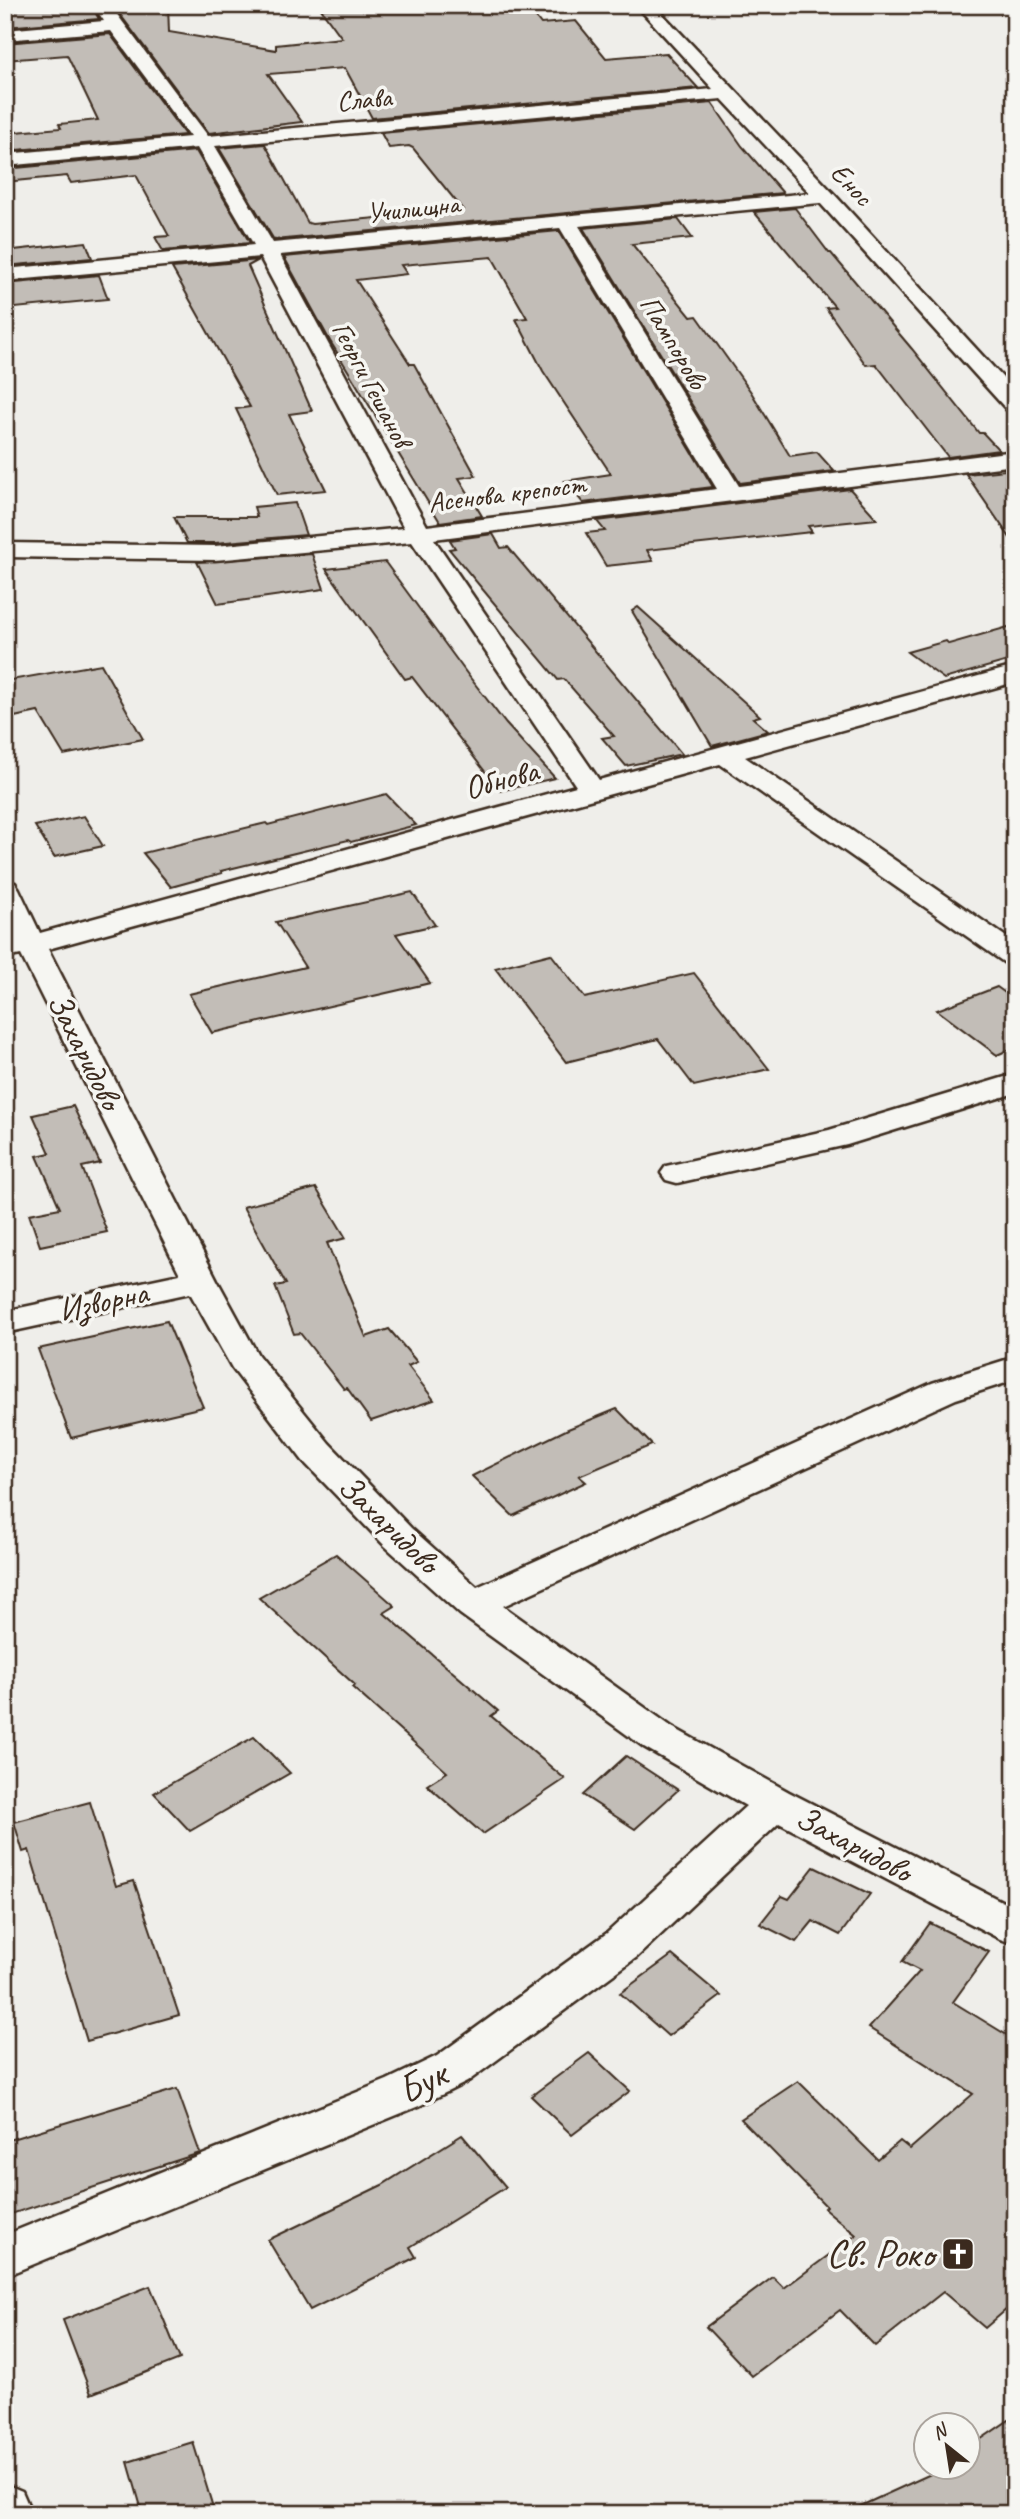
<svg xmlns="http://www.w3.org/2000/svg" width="1020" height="2519" font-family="Caveat,sans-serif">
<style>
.building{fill:#c2bdb7;stroke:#3b2a1e;stroke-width:2}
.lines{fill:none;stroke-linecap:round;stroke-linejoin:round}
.minor-casing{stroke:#3b2a1e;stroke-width:5}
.minor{fill:#f6f6f2;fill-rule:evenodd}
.labels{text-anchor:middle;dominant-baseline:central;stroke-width:7;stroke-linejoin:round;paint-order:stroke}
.far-street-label{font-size:28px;fill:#3b2a1e;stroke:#f6f6f2}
.street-label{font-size:33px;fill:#3b2a1e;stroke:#f6f6f2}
.near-street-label{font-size:40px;fill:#3b2a1e;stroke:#f6f6f2}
.near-poi-label{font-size:40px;fill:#3b2a1e;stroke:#f6f6f2;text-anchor:end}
</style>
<rect width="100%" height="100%" fill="#efeeea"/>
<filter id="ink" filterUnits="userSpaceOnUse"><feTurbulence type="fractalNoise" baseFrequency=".0143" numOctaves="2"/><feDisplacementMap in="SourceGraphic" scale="14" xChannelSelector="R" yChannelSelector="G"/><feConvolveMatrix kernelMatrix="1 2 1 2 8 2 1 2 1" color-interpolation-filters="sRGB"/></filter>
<g filter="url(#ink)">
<g class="building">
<polygon points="5,5 91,5 99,19 5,27"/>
<polygon points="113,5 168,5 169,32 276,50 276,45 342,38 321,9 363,5 526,5 541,24 576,21 606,58 666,53 698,88 372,118 345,68 268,74 302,122 209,133"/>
<polygon points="110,34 185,135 5,151 5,133 61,128 59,124 98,120 67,55 5,60 5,43"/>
<polygon points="712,103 742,146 783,193 274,240 219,148 265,144 308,223 312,224 463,210 413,148 409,146 389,148 381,133"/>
<polygon points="196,151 250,243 163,251 155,237 169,236 136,175 71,183 67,176 5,182 5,169"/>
<polygon points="795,208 829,253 831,253 912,349 979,433 983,433 999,450 948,457 876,364 866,365 826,308 835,307 754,212"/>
<polygon points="678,219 692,238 632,244 691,317 697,316 751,392 790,456 817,452 834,471 740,483 583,228"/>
<polygon points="559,231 713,487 583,503 565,481 611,474 543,371 516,319 527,318 492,257 401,265 407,274 356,280 410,364 414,364 476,476 459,478 482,516 440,522 330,341 284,257"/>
<polygon points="86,242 92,258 5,266 5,251"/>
<polygon points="259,260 248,266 312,411 289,414 326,490 277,495 236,409 250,407 172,268"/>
<polygon points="99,275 108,299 5,309 5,284"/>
<polygon points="1015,469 1015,545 966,474"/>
<polygon points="850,489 877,519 808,526 812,532 647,550 653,561 606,566 586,533 605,531 597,521"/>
<polygon points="295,503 306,535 215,543 187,543 174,517 257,517 254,507"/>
<polygon points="493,534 501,548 508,547 682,754 626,766 602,738 614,736 564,679 558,680 449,549 455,548 450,540"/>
<polygon points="312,554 324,589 218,604 197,562"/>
<polygon points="385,562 468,675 506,724 555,778 500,791 412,677 405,679 326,569"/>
<polygon points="638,607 760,716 753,718 768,731 712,746 632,611"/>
<polygon points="1015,625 1015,659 944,679 907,652 946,641 949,644"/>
<polygon points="101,664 143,739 64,755 38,712 5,719 5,681"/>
<polygon points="386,794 416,825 351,842 348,840 221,871 222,873 171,887 143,853 266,823 268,825"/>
<polygon points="84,816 103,846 54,857 35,826"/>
<polygon points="412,892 435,925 396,934 430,983 212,1033 189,994 305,967 276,922"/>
<polygon points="551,954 585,998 694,973 769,1069 694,1086 658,1039 566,1062 495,968"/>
<polygon points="997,987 1015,1000 1015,1047 997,1055 937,1010"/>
<polygon points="73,1106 100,1163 82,1167 107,1232 40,1246 29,1214 60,1208 37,1156 50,1153 33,1115"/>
<polygon points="316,1188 346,1238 327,1243 366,1337 389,1329 417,1362 408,1366 434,1400 371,1421 347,1388 344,1389 300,1333 294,1334 275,1286 286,1284 243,1207"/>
<polygon points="167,1321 203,1407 71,1438 38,1349"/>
<polygon points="617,1409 652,1445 579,1476 586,1482 513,1516 472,1476 568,1429"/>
<polygon points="336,1554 395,1606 384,1613 498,1711 491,1716 565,1779 483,1834 427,1785 447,1772 352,1687 355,1685 259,1598"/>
<polygon points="254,1737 290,1773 190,1831 154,1793"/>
<polygon points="626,1756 678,1790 635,1829 583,1795"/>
<polygon points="90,1802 116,1886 134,1881 179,2015 87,2041 29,1850 23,1852 14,1822"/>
<polygon points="814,1867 870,1894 840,1935 813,1921 796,1942 760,1924 782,1896 789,1899"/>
<polygon points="930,1923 989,1952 953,2002 1015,2040 1015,2302 985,2328 943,2292 875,2346 840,2310 752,2376 706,2327 773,2277 784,2288 856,2235 824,2208 826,2206 741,2119 798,2081 878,2160 900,2141 910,2149 973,2094 869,2028 920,1971 902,1962"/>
<polygon points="672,1955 721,1996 668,2036 620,1993"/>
<polygon points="589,2053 630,2091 572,2135 531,2096"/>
<polygon points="177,2089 200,2153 5,2216 5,2141"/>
<polygon points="462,2135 506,2187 410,2247 416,2257 310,2310 268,2240 382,2185"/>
<polygon points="150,2286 180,2359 91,2394 63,2320"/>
<polygon points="1015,2416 1015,2514 843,2514 946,2467 968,2467 968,2448"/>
<polygon points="193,2442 215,2514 143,2514 128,2462"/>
</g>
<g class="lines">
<defs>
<g id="minor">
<path d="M93,5H110L208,136L713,89L636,5H654L833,193L1015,391V412L1007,410L820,203L579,226L739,486L1015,451V465L434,539L599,780L1015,666V682L745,757L1015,943V966L1005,963L720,764L48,949L217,1280L258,1355L329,1443L411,1528L477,1587L932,1383L1015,1357V1380L956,1399L503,1606L672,1727L789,1792L1015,1908V1944L1000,1939L779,1823L637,1957L467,2082L419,2106L5,2276V2235L387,2080L437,2056L607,1933L746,1806L644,1747L460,1614L385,1546L303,1461L232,1368L190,1293L5,1333V1311L180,1274L21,955L5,958V940L14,939L5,921V881L15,883L19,889L40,933L576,786L412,542L215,560L5,557V543L215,546L404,528L260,257L5,281V269L254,245L197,148L5,166V154L190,137L111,31L5,40V30L104,21ZM722,99L810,193L273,243L215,146ZM560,228L717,489L427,526L280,255Z"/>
<polygon points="1015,1074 1015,1093 847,1145 677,1183 666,1180 661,1173 666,1166 829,1130"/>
<polygon points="5,2484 22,2491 32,2514 5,2514"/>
</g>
</defs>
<use href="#minor" class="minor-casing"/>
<use href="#minor" class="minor"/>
</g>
</g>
<defs>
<symbol id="church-square" viewBox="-11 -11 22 22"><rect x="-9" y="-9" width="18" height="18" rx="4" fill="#3b2a1e" stroke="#f6f6f2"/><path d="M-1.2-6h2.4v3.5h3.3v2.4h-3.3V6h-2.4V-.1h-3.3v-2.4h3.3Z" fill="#fff"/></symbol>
</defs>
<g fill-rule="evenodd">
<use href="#church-square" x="939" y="2235" width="38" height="38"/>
</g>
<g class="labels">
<g class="far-street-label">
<text transform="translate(364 99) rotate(-5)">Слава</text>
<text transform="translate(852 184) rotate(47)">Енос</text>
<text transform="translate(413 208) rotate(-6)">Училищна</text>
<text transform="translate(674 342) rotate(59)">Пампорово</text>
<text transform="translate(372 384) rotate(62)">Георги Гешанов</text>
<text transform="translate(507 493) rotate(-7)">Асенова крепост</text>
</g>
<g class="street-label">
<text transform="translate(501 779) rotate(-15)">Обнова</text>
<text transform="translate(85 1051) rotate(63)">Захаридово</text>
<text transform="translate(103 1301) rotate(-12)">Изворна</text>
<text transform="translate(389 1524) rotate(44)">Захаридово</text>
<text transform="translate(854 1844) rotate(28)">Захаридово</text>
</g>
<g class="near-street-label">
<text transform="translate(422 2082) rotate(-27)">Бук</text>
</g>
<g class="near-poi-label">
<text x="934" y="2254">Св. Роко</text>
</g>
</g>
<rect width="1020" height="2519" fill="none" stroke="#f6f6f2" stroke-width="28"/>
<rect x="14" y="14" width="992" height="2491" fill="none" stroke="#3b2a1e" stroke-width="2.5" filter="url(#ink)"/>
<g transform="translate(947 2446) rotate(330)"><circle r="33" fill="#f6f6f2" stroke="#aba49d" stroke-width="2"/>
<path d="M0-5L12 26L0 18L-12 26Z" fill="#3b2a1e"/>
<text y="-10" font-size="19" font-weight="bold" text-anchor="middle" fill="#3b2a1e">N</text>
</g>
</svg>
